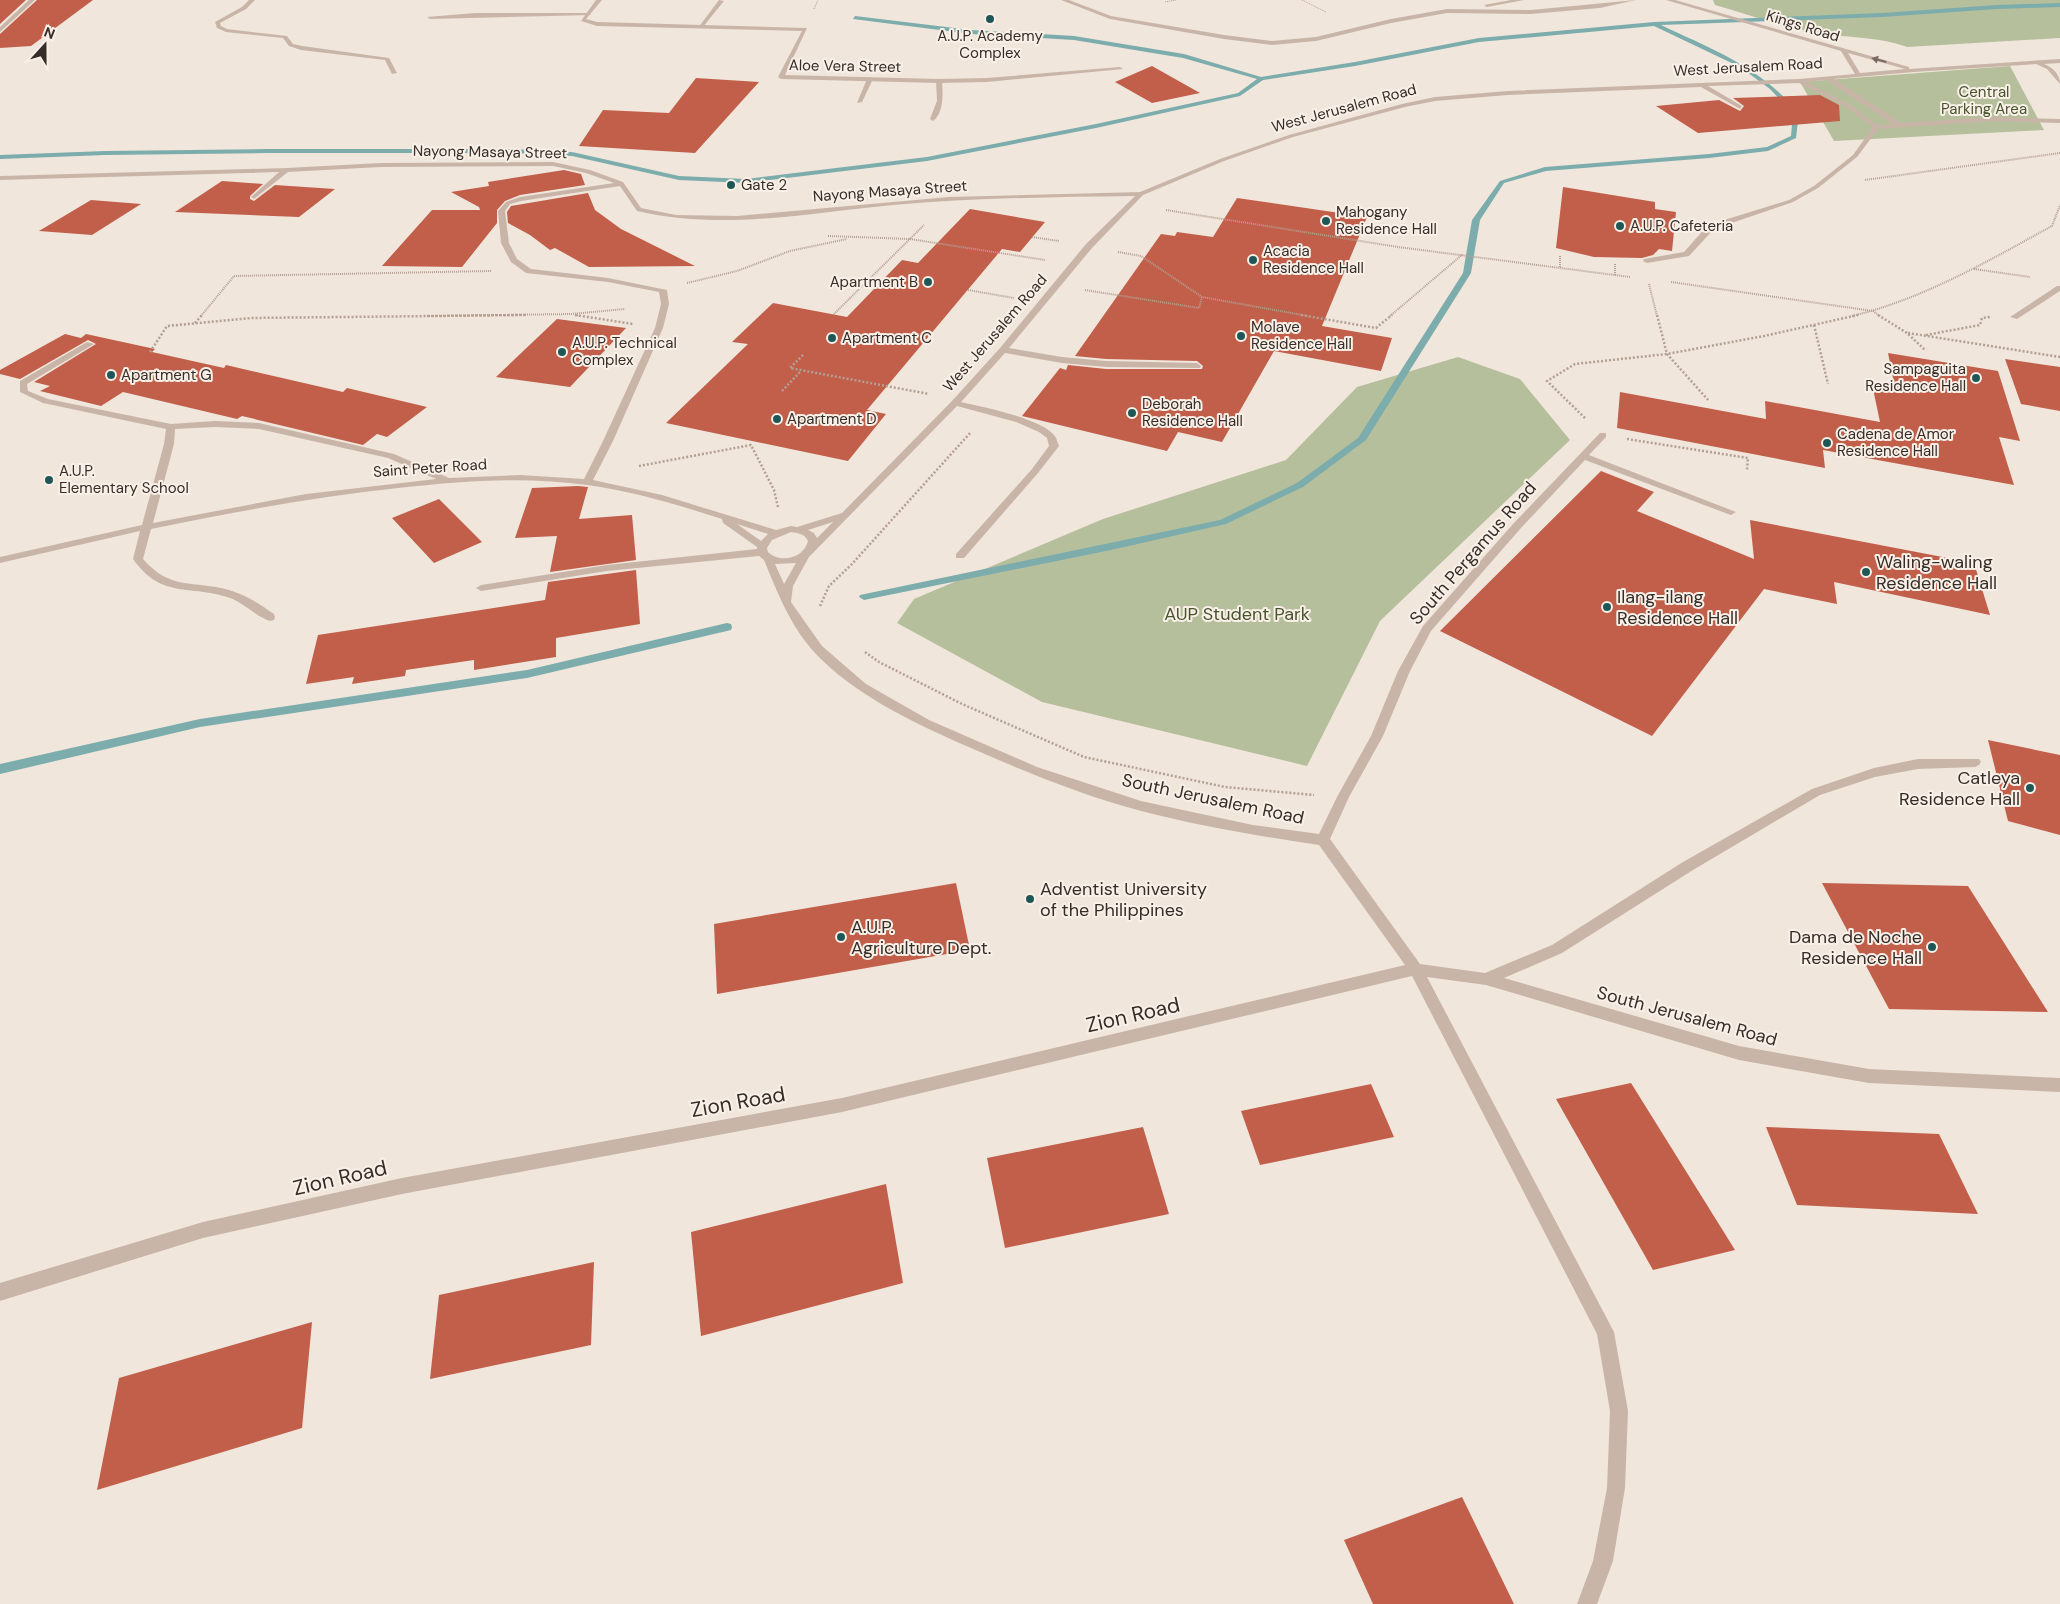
<svg xmlns="http://www.w3.org/2000/svg" width="2060" height="1604" font-family="'DM Sans',sans-serif">
<style>
.green{fill:#b6bf9c}
.lines{fill:none;stroke-linecap:round;stroke-linejoin:round}
.stream{fill:#7cadac;fill-rule:evenodd}
.building{fill:#c15f4a}
.path-far2{stroke:#b49f93;stroke-width:1;stroke-dasharray:1 1;stroke-linecap:butt}
.path-far1{stroke:#b49f93;stroke-width:2;stroke-dasharray:1 1;stroke-linecap:butt}
.path{stroke:#b49f93;stroke-width:2.5;stroke-dasharray:2 2;stroke-linecap:butt}
.service{fill:#c9b5a8;fill-rule:evenodd}
.minor{fill:#c9b5a8;fill-rule:evenodd}
.oneway{fill:#786a62}
.poi-dot{fill:#1f5656;stroke:#f9f0e8;stroke-width:2}
.labels{text-anchor:middle;dominant-baseline:central;stroke-width:4;stroke-linejoin:round;paint-order:stroke}
.far-street-label{font-size:15px;fill:#362c28;stroke:#f9f0e8}
.far-poi-label{font-size:15px;fill:#362c28;stroke:#f9f0e8;text-anchor:start}
.far-park-label{font-size:15px;fill:#47532d;stroke:#f9f0e8}
.street-label{font-size:18px;fill:#362c28;stroke:#f9f0e8}
.poi-label{font-size:18px;fill:#362c28;stroke:#f9f0e8;text-anchor:start}
.park-label{font-size:18px;fill:#47532d;stroke:#f9f0e8}
.near-street-label{font-size:21px;fill:#362c28;stroke:#f9f0e8}
</style>
<rect width="100%" height="100%" fill="#f1e6dc"/>
<g class="green">
<path d="M1713,0H2060V38L1907,47C1877,36 1843,38 1812,32C1779,26 1747,14 1715,5Z"/>
<polygon points="2010,66 2044,130 1834,141 1800,82"/>
<polygon points="1458,357 1520,379 1570,440 1380,621 1307,766 1042,702 897,623 914,599 1103,519 1286,460 1357,387"/>
</g>
<g class="lines">
<g class="stream">
<path d="M2060,3V7L1997,9L1882,17L1661,25C1714,50 1760,67 1799,113L1796,138L1768,151L1709,158L1546,171L1504,183L1480,220L1471,273L1366,440L1303,487L1226,524L1111,550L864,600L859,597L860,595L1220,520L1297,483L1358,438L1463,273L1472,220L1500,181L1545,167L1709,154L1767,147L1791,136L1793,113L1770,89L1740,67L1654,26L1479,42L1355,66L1263,80L1240,96L1096,128L927,161L746,183L679,180L572,156L512,153H267L105,155L0,159V155L105,151L267,149H512L572,152L679,176L746,179L927,157L1096,124L1238,93L1257,79L1183,58L1074,40L971,34L853,19L855,16L971,30L1074,36L1184,54L1261,77L1355,62L1479,38L1654,22L1882,13L1997,5Z"/>
<polygon points="727,623 731,624 732,627 731,630 527,678 200,727 0,774 0,764 200,719 527,670"/>
</g>
</g>
<g class="building">
<polygon points="0,0 26,0 0,24"/>
<polygon points="37,0 93,0 31,46 0,48 0,34"/>
<polygon points="1152,66 1200,93 1152,103 1115,82"/>
<polygon points="696,78 759,82 695,153 579,146 603,110 669,113"/>
<polygon points="1820,95 1839,105 1840,121 1698,133 1656,106 1719,100 1740,111 1744,106 1733,98"/>
<polygon points="564,170 581,174 585,185 520,195 505,201 497,210 497,223 462,267 382,266 432,210 480,210 479,207 451,192 489,186 488,182"/>
<polygon points="222,181 263,184 250,196 250,199 254,201 275,185 335,189 299,217 175,212"/>
<polygon points="1563,187 1655,202 1655,209 1676,212 1672,251 1659,249 1653,255 1642,258 1594,257 1556,248"/>
<polygon points="588,193 595,210 621,229 695,266 589,267 555,248 550,250 530,235 508,223 507,212 511,206"/>
<polygon points="1237,198 1367,217 1322,326 1392,338 1381,371 1274,351 1222,442 1178,432 1167,451 1022,416 1060,368 1066,370 1068,365 1106,369 1202,369 1203,366 1197,361 1106,359 1075,356 1161,234 1175,236 1177,232 1213,237"/>
<polygon points="91,200 141,204 92,235 39,231"/>
<polygon points="970,209 1045,222 1020,252 1002,249 867,410 886,414 848,461 666,423 748,344 732,342 773,303 847,317 902,260 918,263"/>
<polygon points="557,319 626,328 570,387 496,377"/>
<polygon points="65,334 81,338 86,334 155,349 152,352 224,368 226,365 343,392 347,388 427,407 387,437 377,434 363,445 242,416 237,419 123,392 101,406 40,391 50,386 34,382 96,344 88,340 20,379 0,374 0,370"/>
<polygon points="1888,353 1998,371 2020,441 1999,437 2014,485 1823,450 1825,468 1617,428 1620,392 1766,419 1765,401 1880,422 1872,384 1895,388"/>
<polygon points="2005,359 2060,367 2060,411 2021,404"/>
<polygon points="1601,471 1654,492 1637,511 1754,559 1750,520 1974,563 1990,615 1834,582 1837,604 1764,589 1652,736 1440,631"/>
<polygon points="578,486 588,487 579,519 632,515 636,560 550,572 557,536 515,538 532,488"/>
<polygon points="439,499 482,542 434,563 392,518"/>
<polygon points="636,570 640,624 556,638 556,657 474,670 474,660 406,670 405,676 352,684 354,677 306,684 318,635 545,600 548,582"/>
<polygon points="1988,740 2060,755 2060,835 2008,821"/>
<polygon points="956,883 970,950 717,994 714,924"/>
<polygon points="1822,883 1968,886 2048,1012 1889,1009"/>
<polygon points="1631,1083 1735,1250 1653,1270 1556,1099"/>
<polygon points="1371,1084 1394,1137 1260,1165 1241,1111"/>
<polygon points="1143,1127 1169,1214 1005,1248 987,1158"/>
<polygon points="1766,1127 1939,1134 1978,1214 1797,1205"/>
<polygon points="886,1184 903,1283 701,1336 691,1232"/>
<polygon points="594,1262 591,1345 430,1379 439,1295"/>
<polygon points="312,1322 302,1428 97,1490 119,1378"/>
<polygon points="1462,1497 1514,1604 1373,1604 1344,1540"/>
</g>
<g class="lines">
<g class="path-far2">
<polyline points="1302,0 1326,12"/>
<polyline points="1165,2 1176,0"/>
<polyline points="814,9 818,0"/>
</g>
<g class="path-far1">
<polyline points="1865,180 2060,153"/>
<polyline points="1166,210 1398,247 1630,277"/>
<polyline points="828,236 910,239 1045,260"/>
<polyline points="1032,237 1059,241"/>
<polyline points="1118,252 1141,256 1202,297 1308,316"/>
<polyline points="1560,256 1560,267"/>
<polyline points="1615,264 1615,275"/>
<polyline points="1974,269 2030,277"/>
<polyline points="1671,282 1873,311 1880,316"/>
<polyline points="687,283 737,271 790,251 847,239"/>
<polyline points="1649,284 1657,316"/>
<polyline points="968,290 1014,298"/>
<polyline points="1085,290 1199,308 1202,297"/>
<polyline points="834,314 924,225"/>
<polyline points="575,315 580,316"/>
<polyline points="201,316 234,276 491,271"/>
<polyline points="427,316 571,314 625,309"/>
<polyline points="1390,316 1463,254"/>
<path d="M1852,316C1923,299 1988,261 2052,226L2060,205"/>
</g>
<g class="path">
<polyline points="575,315 633,324"/>
<polyline points="1301,315 1376,328 1392,315"/>
<polyline points="1657,315 1667,354 1709,401"/>
<polyline points="1878,315 1907,333 1925,350"/>
<polyline points="195,323 202,315"/>
<polyline points="1814,325 1828,384"/>
<polyline points="1908,333 2060,357"/>
<polyline points="1926,335 1980,325 1982,318 1990,317"/>
<polyline points="150,352 167,326 251,318 527,315"/>
<polyline points="803,355 790,368 929,394"/>
<polyline points="782,391 801,371"/>
<polyline points="1585,418 1547,381 1575,364 1667,354 1764,336 1858,315"/>
<polyline points="1627,439 1748,458 1747,470"/>
<polyline points="639,466 751,445 774,490 778,507"/>
<polyline points="820,606 829,586 852,564 971,432"/>
<polyline points="865,652 879,662 962,704 1084,757 1225,787 1314,795"/>
</g>
<g class="service">
<polygon points="719,0 724,1 702,28 698,28"/>
<polygon points="1061,0 1069,0 1111,16 1224,35 1272,41 1316,37 1391,19 1447,9 1531,10 1636,0 1600,8 1531,14 1447,13 1391,23 1316,41 1272,45 1224,39 1110,19"/>
<polygon points="1511,0 1524,0 1487,7 1484,5"/>
<path d="M1666,0H1675L1909,67V69L2060,59V63L2044,64C2052,67 2060,74 2060,84L2047,69L2036,64L1914,72L1834,79L1901,123L1992,117L2060,119V123L1992,121L1878,129L1857,157L1818,188L1793,202L1714,229L1689,256L1647,263L1643,261L1644,259L1684,252L1708,225L1789,200L1814,186L1853,155L1873,127L1845,106L1799,83L1708,86L1742,106L1740,109L1701,87L1508,95L1435,101L1405,107L1293,137L1224,161L1143,195L1092,248L1009,348L1062,357L1106,361L1197,363L1201,366L1200,368L1106,367L1062,363L1005,353L961,402C983,407 1040,418 1054,435C1057,438 1057,442 1059,446L1038,473L964,558H956V554L1032,469L1049,446L1047,438L1039,432L1016,422L957,406L809,557L793,586L791,602L822,646L866,684L929,720L1037,767L1141,801L1253,825L1319,834L1337,797L1371,736L1398,671L1423,626L1513,524L1600,433H1606V437L1589,455L1736,512L1731,515L1728,514L1585,460L1521,528L1431,631L1410,671L1383,736L1349,797L1330,839L1420,964L1485,973L1552,945L1683,862L1812,789L1874,768L1918,759H1979L1981,762L1979,765L1975,767L1918,769L1875,777L1820,795L1693,870L1562,953L1504,978L1739,1046L1869,1069L2060,1078V1092L1869,1083L1739,1060L1486,985L1427,977L1614,1332L1628,1411L1625,1488L1613,1561L1597,1604H1577L1593,1561L1607,1488L1610,1411L1597,1334L1412,976L842,1112L402,1194L203,1238L0,1301V1283L203,1222L402,1178L842,1098L1405,965L1319,845C1259,836 1199,826 1141,811C1080,795 1021,770 964,745C912,722 853,694 814,652C790,625 777,592 764,560L759,556L607,571L481,591L476,588L481,585L607,565L757,549V547L723,523L722,519C678,505 633,491 587,485C524,476 460,481 398,488C315,497 233,512 151,529L143,559C171,591 193,580 229,590C246,595 260,604 274,614L275,617L274,620L270,621C257,617 244,603 230,598C190,584 162,600 133,559L140,531L0,563V557L142,525L164,444L166,429L43,403L20,392V381L87,342L94,344L27,384L28,391L48,399L171,424L215,421L259,423L394,454L449,478L520,475L584,479L603,441L655,328L661,304L659,292L608,282L526,273L511,262L501,243L498,211L506,202L520,197L614,183L586,173L553,166L381,167L288,172L254,199L251,197L252,196L279,172L0,180V176L286,168L381,163L553,162L590,170L623,182L641,208L676,215L737,216L949,197L1140,192L1220,159L1289,135L1402,104L1435,97L1508,91L1799,79L1855,74L1841,51ZM1848,53L1905,69L1860,73ZM1827,80L1893,124L1877,125L1849,104L1806,82ZM620,186L637,211C722,231 807,213 893,205C973,198 1054,197 1135,196L1086,244L1000,348L952,401L842,513L797,527L791,526L776,530L662,495L593,480L613,441L663,328L669,304L667,290L608,278L531,269L517,259L509,243L505,211L510,204L521,201ZM215,427L259,429L388,458L436,479L306,494L153,523L174,444L175,429ZM833,522L817,538L814,533L808,530ZM737,524L768,534L761,541ZM791,532C798,533 805,534 808,541C804,558 781,564 768,552L767,548L772,540ZM796,563L784,584L775,564Z"/>
<polygon points="475,13 588,13 591,15 430,19 427,17"/>
<polygon points="870,77 873,79 862,102 857,103 867,79"/>
<path d="M939,79L942,81C943,94 944,113 933,121L930,119L937,101L936,81Z"/>
<polygon points="2057,286 2060,286 2060,291 2017,319 2010,317"/>
</g>
<g class="minor">
<polygon points="29,0 35,0 0,32 0,27"/>
<polygon points="249,0 255,0 246,9 220,23 221,26 227,29 287,36 293,44 302,46 389,58 397,73 392,74 385,60 301,50 289,46 283,38 226,32 217,28 215,22 242,7"/>
<polygon points="596,0 602,0 586,19 597,22 807,28 785,75 939,79 987,78 1120,67 1123,69 987,82 939,83 781,79 778,77 802,31 597,26 581,21"/>
</g>
</g>
<defs><path id="oneway-solid" d="M-6-.8H1V-3.2L6.5 0L1 3.2V.8H-6Z" transform="scale(1.25)"/></defs>
<use class="oneway" href="#oneway-solid" transform="translate(1879 60) rotate(-165)"/>
<g class="poi-dot">
<circle cx="990" cy="19" r="5"/>
<circle cx="731" cy="185" r="5"/>
<circle cx="1326" cy="221" r="5"/>
<circle cx="1620" cy="226" r="5"/>
<circle cx="1253" cy="260" r="5"/>
<circle cx="928" cy="282" r="5"/>
<circle cx="1241" cy="336" r="5"/>
<circle cx="832" cy="338" r="5"/>
<circle cx="562" cy="352" r="5"/>
<circle cx="111" cy="375" r="5"/>
<circle cx="1976" cy="378" r="5"/>
<circle cx="1132" cy="413" r="5"/>
<circle cx="777" cy="419" r="5"/>
<circle cx="1827" cy="443" r="5"/>
<circle cx="49" cy="480" r="5"/>
<circle cx="1866" cy="572" r="5"/>
<circle cx="1607" cy="607" r="5"/>
<circle cx="2030" cy="788" r="5"/>
<circle cx="1030" cy="899" r="5"/>
<circle cx="841" cy="937" r="5"/>
<circle cx="1932" cy="947" r="5"/>
</g>
<g class="labels">
<g class="far-street-label">
<text transform="translate(1803 26) rotate(17)">Kings Road</text>
<text transform="translate(845 66) rotate(1)">Aloe Vera Street</text>
<text transform="translate(1748 67) rotate(-3)">West Jerusalem Road</text>
<text transform="translate(1344 108) rotate(-15)">West Jerusalem Road</text>
<text transform="translate(490 152) rotate(1)">Nayong Masaya Street</text>
<text transform="translate(890 191) rotate(-4)">Nayong Masaya Street</text>
<text transform="translate(995 333) rotate(-49)">West Jerusalem Road</text>
<text transform="translate(430 468) rotate(-4)">Saint Peter Road</text>
</g>
<g class="far-poi-label">
<text x="990" y="36" text-anchor="middle">A.U.P. Academy<tspan x="990" dy="17">Complex</tspan></text>
<text x="741" y="185">Gate 2</text>
<text x="1336" y="212">Mahogany<tspan x="1336" dy="17">Residence Hall</tspan></text>
<text x="1630" y="226">A.U.P. Cafeteria</text>
<text x="1263" y="251">Acacia<tspan x="1263" dy="17">Residence Hall</tspan></text>
<text x="918" y="282" text-anchor="end">Apartment B</text>
<text x="1251" y="327">Molave<tspan x="1251" dy="17">Residence Hall</tspan></text>
<text x="842" y="338">Apartment C</text>
<text x="572" y="343">A.U.P. Technical<tspan x="572" dy="17">Complex</tspan></text>
<text x="1966" y="369" text-anchor="end">Sampaguita<tspan x="1966" dy="17">Residence Hall</tspan></text>
<text x="121" y="375">Apartment G</text>
<text x="1142" y="404">Deborah<tspan x="1142" dy="17">Residence Hall</tspan></text>
<text x="787" y="419">Apartment D</text>
<text x="1837" y="434">Cadena de Amor<tspan x="1837" dy="17">Residence Hall</tspan></text>
<text x="59" y="471">A.U.P.<tspan x="59" dy="17">Elementary School</tspan></text>
</g>
<g class="far-park-label">
<text x="1984" y="92">Central<tspan x="1984" dy="17">Parking Area</tspan></text>
</g>
<g class="street-label">
<text transform="translate(1473 553) rotate(-49)">South Pergamus Road</text>
<text transform="translate(1213 799) rotate(12)">South Jerusalem Road</text>
<text transform="translate(1687 1016) rotate(15)">South Jerusalem Road</text>
</g>
<g class="poi-label">
<text x="1876" y="562">Waling-waling<tspan x="1876" dy="21">Residence Hall</tspan></text>
<text x="1617" y="597">Ilang-ilang<tspan x="1617" dy="21">Residence Hall</tspan></text>
<text x="2020" y="778" text-anchor="end">Catleya<tspan x="2020" dy="21">Residence Hall</tspan></text>
<text x="1040" y="889">Adventist University<tspan x="1040" dy="21">of the Philippines</tspan></text>
<text x="851" y="927">A.U.P.<tspan x="851" dy="21">Agriculture Dept.</tspan></text>
<text x="1922" y="937" text-anchor="end">Dama de Noche<tspan x="1922" dy="21">Residence Hall</tspan></text>
</g>
<g class="park-label">
<text x="1237" y="614">AUP Student Park</text>
</g>
<g class="near-street-label">
<text transform="translate(1133 1015) rotate(-13)">Zion Road</text>
<text transform="translate(738 1102) rotate(-10)">Zion Road</text>
<text transform="translate(340 1178) rotate(-13)">Zion Road</text>
</g>
</g>
<g transform="translate(45 45) rotate(21)" stroke="#f9f0e8" stroke-width="4" paint-order="stroke">
<path d="M0-4L9 19L0 12L-9 19Z" fill="#362c28"/>
<text y="-8" font-size="14" font-weight="bold" text-anchor="middle" fill="#362c28">N</text>
</g>
</svg>
